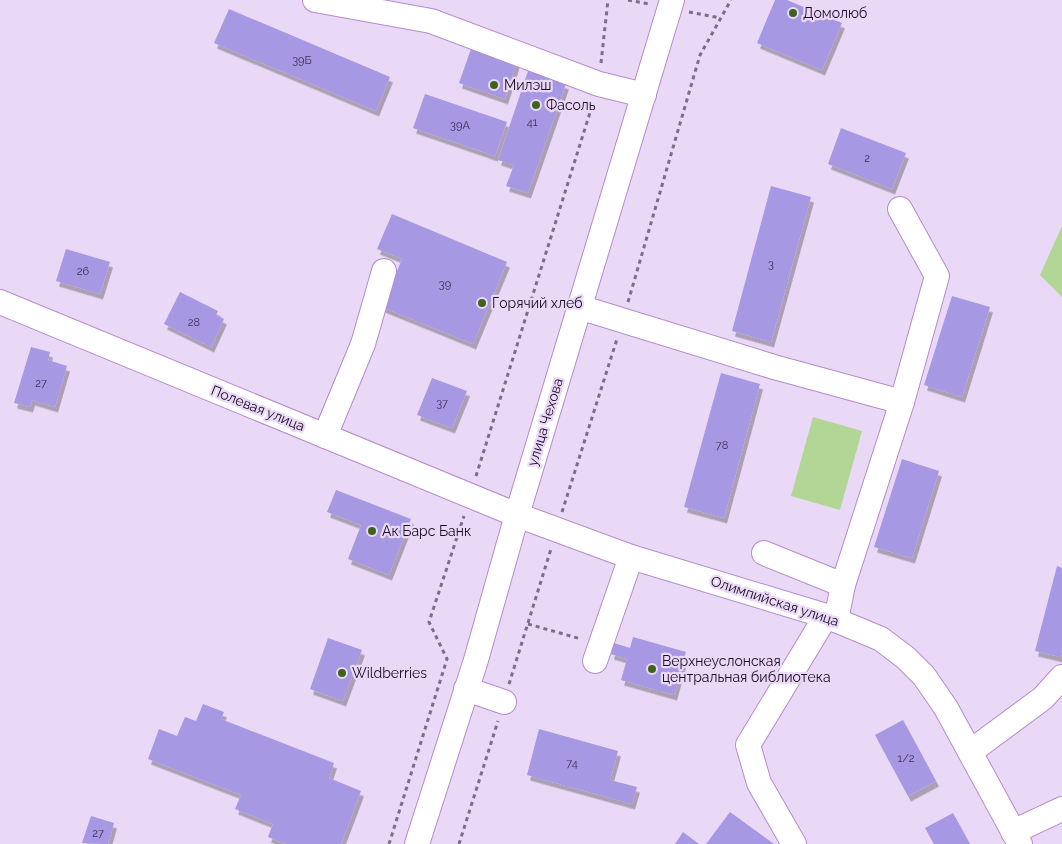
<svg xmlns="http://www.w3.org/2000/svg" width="1062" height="844" font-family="Raleway,sans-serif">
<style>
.green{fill:#b1d695}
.building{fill:#a698e2;filter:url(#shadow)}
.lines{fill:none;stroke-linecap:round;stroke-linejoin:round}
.minor-casing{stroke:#b58bcf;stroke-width:26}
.path{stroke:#7d6d88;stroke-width:3;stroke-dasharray:4 4;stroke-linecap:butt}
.minor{stroke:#fff;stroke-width:24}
.poi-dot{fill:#3f631a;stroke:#ead9f6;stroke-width:2}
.labels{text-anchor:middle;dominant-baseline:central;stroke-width:4.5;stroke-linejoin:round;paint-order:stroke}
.number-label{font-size:11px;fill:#3d2e53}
.poi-label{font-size:14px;fill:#1a0a23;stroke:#ead9f6;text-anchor:start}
.street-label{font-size:14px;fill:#1a0a23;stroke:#ead9f6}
</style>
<defs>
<filter id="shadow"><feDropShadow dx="3" dy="5.5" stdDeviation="0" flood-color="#0004"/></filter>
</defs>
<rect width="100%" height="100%" fill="#ead9f6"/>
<g class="green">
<polygon points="1062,226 1062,297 1040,275"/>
<polygon points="813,417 862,431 840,510 791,496"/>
</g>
<g class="building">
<polygon points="775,0 787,0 842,23 822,70 757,43"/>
<polygon points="229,9 390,77 376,111 214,43"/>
<polygon points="472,46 517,61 505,99 459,83"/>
<polygon points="528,71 566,84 528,193 506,186 514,165 498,160"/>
<polygon points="425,94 507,122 495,156 413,128"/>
<polygon points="841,128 906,153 892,189 828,164"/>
<polygon points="771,186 811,197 771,342 732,331"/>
<polygon points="392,214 507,262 473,344 382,307 402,259 377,249"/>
<polygon points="66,249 110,262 100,294 56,281"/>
<polygon points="180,292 218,311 216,315 224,319 211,347 164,324"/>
<polygon points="952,296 990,307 962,397 924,385"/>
<polygon points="31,347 50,352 48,360 67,366 55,407 32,400 30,407 14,403"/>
<polygon points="721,373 760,384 724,518 684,507"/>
<polygon points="432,378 467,391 452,428 417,415"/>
<polygon points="902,459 939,471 912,558 874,547"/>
<polygon points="336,490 411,519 389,575 348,559 361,525 327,512"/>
<polygon points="1057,566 1062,568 1062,649 1060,657 1035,651"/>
<polygon points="633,637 686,652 674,695 621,680 627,659 611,654 614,643 630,648"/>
<polygon points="328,638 362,650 343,701 310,689"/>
<polygon points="203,704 224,712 221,719 334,763 329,778 361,791 341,844 286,844 268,837 273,824 235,809 241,795 148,759 159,729 177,736 185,717 196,721"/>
<polygon points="903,720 936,781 908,796 875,735"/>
<polygon points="539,729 618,751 610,780 637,787 632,804 527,775"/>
<polygon points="730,812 774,844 706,844"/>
<polygon points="953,813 970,844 934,844 925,828"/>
<polygon points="91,816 114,823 108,844 82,843"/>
<polygon points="683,832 699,844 675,844"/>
</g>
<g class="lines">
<defs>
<g id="minor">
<polyline points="315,0 431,21 599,84 644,95"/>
<polyline points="900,209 937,276 902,402"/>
<polyline points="0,302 517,515 631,557 826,616 881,639 906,658 924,676 946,708 1020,844"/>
<polyline points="579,307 774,367 902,402 843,585 836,620"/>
<polyline points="325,436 363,344 384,271"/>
<polyline points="764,553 843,585"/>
<polyline points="595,661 631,557"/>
<polyline points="466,689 504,702"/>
<polyline points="970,752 1043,698 1062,677"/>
<polyline points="1013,832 1062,809"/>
<polyline points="417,844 476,660 517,515 672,0"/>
<polyline points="794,844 759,783 748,745 826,616"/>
</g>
</defs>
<use href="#minor" class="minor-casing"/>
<g class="path">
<polyline points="628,0 649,4"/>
<polyline points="689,12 720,18"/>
<polyline points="601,63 608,0"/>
<polyline points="628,302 700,55 731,0"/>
<polyline points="476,476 593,103"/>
<polyline points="562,512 617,339"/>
<polyline points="528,624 581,639"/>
<polyline points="509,684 551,549"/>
<polyline points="389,844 447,659 429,622 464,516"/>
<polyline points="459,844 498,721"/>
</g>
<use href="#minor" class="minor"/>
</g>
<g class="poi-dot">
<circle cx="793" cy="13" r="5"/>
<circle cx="494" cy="85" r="5"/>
<circle cx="536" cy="105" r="5"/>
<circle cx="482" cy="303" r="5"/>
<circle cx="372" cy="531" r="5"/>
<circle cx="652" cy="669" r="5"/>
<circle cx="342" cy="673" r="5"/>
</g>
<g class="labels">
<g class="number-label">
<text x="302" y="60">39Б</text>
<text x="532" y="122">41</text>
<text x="460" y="125">39А</text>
<text x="867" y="158">2</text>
<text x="771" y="264">3</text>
<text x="83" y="271">26</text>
<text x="445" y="284">39</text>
<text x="194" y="322">28</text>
<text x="41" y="383">27</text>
<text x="442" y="403">37</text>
<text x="722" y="445">78</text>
<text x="906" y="758">1/2</text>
<text x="572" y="763">74</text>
<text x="98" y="833">27</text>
</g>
<g class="poi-label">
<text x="803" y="13">Домолюб</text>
<text x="504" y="85">Милэш</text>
<text x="546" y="105">Фасоль</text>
<text x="492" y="303">Горячий хлеб</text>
<text x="382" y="531">Ак Барс Банк</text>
<text x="662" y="661">Верхнеуслонская<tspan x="662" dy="16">центральная библиотека</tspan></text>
<text x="352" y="673">Wildberries</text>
</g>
<g class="street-label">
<text transform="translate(258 408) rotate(22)">Полевая улица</text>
<text transform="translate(545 422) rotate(-73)">улица Чехова</text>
<text transform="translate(775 601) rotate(18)">Олимпийская улица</text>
</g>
</g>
</svg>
